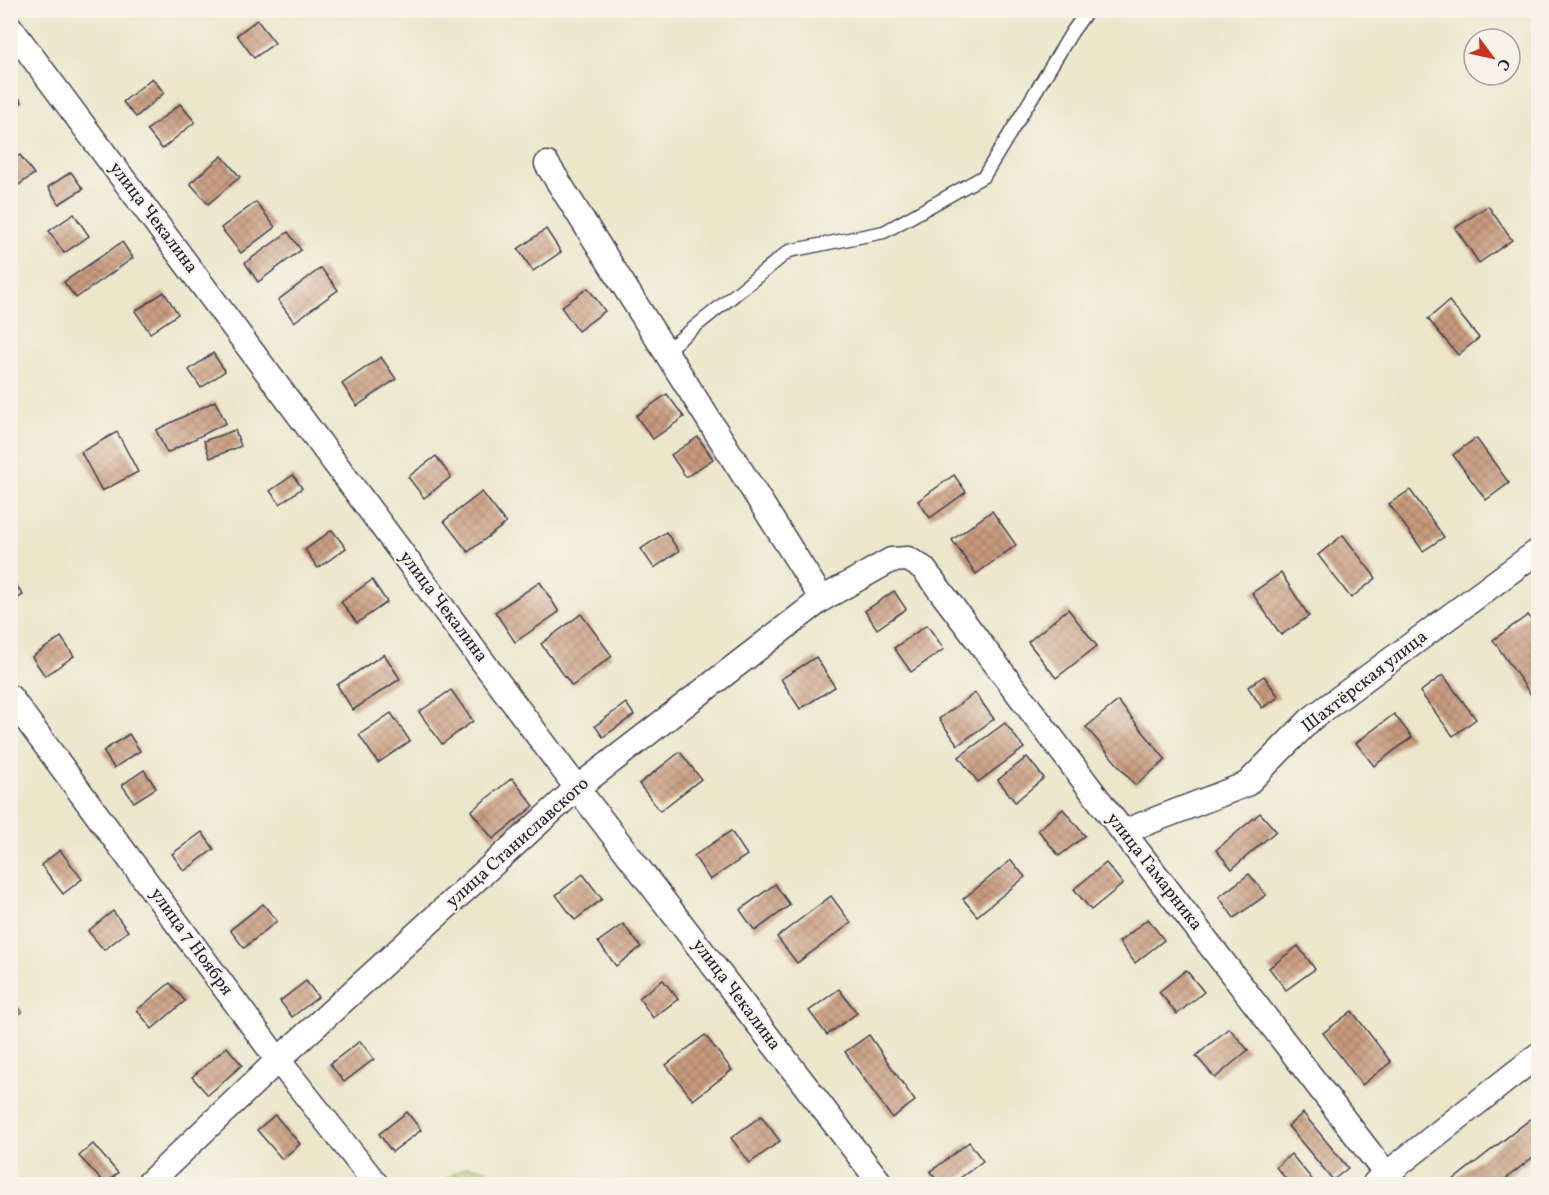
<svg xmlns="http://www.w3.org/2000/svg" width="1549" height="1195" font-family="Vollkorn,serif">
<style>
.wetland{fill:url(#wetland-marsh);stroke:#6f7c5a;stroke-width:1.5}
.building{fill:url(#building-cross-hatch)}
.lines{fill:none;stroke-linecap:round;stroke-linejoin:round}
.service-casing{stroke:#403f51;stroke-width:15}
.minor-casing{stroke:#403f51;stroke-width:27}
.service{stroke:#fff;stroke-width:12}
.minor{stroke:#fff;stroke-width:24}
.labels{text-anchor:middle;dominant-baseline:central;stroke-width:4.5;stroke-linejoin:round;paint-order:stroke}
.street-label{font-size:18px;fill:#22223b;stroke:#f7f3e8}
</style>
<defs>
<pattern id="wetland-marsh" width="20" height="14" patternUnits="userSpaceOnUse" patternTransform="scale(1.5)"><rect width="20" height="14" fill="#bcd57a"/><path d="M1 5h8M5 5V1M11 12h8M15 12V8" fill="none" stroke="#a1b76a"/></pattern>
<pattern id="building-cross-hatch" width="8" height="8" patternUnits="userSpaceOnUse" patternTransform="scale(1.5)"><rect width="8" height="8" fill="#c99b7e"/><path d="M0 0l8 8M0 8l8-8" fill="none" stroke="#a37e68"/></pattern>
</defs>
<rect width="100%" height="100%" fill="#f7f3e8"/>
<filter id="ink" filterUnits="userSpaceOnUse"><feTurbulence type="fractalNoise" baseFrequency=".0167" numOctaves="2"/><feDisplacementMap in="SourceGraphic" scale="12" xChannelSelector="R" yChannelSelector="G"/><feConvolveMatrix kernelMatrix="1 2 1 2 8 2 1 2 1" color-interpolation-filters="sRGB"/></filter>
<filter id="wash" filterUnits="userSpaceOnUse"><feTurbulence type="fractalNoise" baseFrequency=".008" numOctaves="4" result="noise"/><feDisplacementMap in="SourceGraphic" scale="24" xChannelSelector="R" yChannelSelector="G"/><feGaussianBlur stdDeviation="1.35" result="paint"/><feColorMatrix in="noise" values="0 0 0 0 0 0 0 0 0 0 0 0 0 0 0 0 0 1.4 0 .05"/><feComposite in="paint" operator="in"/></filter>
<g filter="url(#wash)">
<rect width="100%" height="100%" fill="#ece6cb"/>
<path class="wetland" d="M466,1167C481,1167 493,1168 497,1184H438Z"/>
<g id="blocks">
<g class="building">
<polygon points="257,20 275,43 254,58 237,35"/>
<polygon points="152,78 164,93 136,117 123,102"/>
<polygon points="10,85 22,102 10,109"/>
<polygon points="180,104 195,122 162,149 147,130"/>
<polygon points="20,155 34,174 10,191 10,162"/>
<polygon points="222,156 240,177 208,204 190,183"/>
<polygon points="71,172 83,189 59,204 48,187"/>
<polygon points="256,202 275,227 241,253 221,228"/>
<polygon points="1488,206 1512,240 1479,263 1455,228"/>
<polygon points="74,214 89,236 64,253 49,231"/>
<polygon points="546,229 561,252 533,271 518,249"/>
<polygon points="288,232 301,250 258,282 245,263"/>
<polygon points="122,242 133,258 76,298 64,282"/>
<polygon points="321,268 338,290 294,322 278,300"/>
<polygon points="588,288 605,311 578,331 561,307"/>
<polygon points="164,292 178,314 150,333 135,311"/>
<polygon points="1449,301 1479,338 1458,355 1428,319"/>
<polygon points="213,353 225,371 201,388 189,370"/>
<polygon points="381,357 396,379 357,406 342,384"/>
<polygon points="667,394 684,417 653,439 636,416"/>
<polygon points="215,401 226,423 167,453 156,430"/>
<polygon points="235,430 241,446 210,458 204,441"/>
<polygon points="117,432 138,472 102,491 81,452"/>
<polygon points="698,437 713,459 686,477 671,455"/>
<polygon points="1476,438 1509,483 1486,500 1453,455"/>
<polygon points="436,456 451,477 424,498 408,477"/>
<polygon points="293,475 302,488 280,504 270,491"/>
<polygon points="954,475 966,492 930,518 918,501"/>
<polygon points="1410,490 1444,537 1423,551 1389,504"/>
<polygon points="482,492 506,523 468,552 444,521"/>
<polygon points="992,511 1016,545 976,574 952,540"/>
<polygon points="332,530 346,548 318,568 305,550"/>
<polygon points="666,532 679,551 654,568 641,549"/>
<polygon points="1343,535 1376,578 1351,598 1318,555"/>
<polygon points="1281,573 1309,616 1281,635 1252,593"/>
<polygon points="10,576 23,595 10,603"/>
<polygon points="372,580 387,602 357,623 341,602"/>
<polygon points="540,582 559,612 515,642 495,612"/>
<polygon points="894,591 906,609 877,629 865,611"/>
<polygon points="1068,609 1097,646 1056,678 1028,642"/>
<polygon points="581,614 612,656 572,686 541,644"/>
<polygon points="1528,615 1538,630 1538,689 1531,695 1493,640"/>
<polygon points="927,625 944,649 911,672 894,648"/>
<polygon points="61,637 74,656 45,676 32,657"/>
<polygon points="384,654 400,679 353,710 337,685"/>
<polygon points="816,657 835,687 800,709 781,679"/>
<polygon points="1443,675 1476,719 1453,736 1420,692"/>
<polygon points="1264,676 1279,697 1262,708 1248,687"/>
<polygon points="451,690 473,721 442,744 419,712"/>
<polygon points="975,693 994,719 958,745 939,719"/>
<polygon points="1118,701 1166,760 1135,785 1086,727"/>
<polygon points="626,703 634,715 603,737 595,726"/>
<polygon points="391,713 410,741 378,763 359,735"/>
<polygon points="1394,714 1412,737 1374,766 1356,743"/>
<polygon points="1005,723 1024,748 978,782 959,757"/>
<polygon points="129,734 140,751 114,768 103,751"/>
<polygon points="680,752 701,779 660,811 639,784"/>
<polygon points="1027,757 1044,778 1015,802 998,780"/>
<polygon points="144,770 156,788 134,802 122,785"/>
<polygon points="512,778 534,806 493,839 471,811"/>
<polygon points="1063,809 1085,836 1059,856 1038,830"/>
<polygon points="1260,813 1276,831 1232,869 1216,850"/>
<polygon points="731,831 747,855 710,880 694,856"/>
<polygon points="202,832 214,849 184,871 172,854"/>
<polygon points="60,850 82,879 63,894 41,865"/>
<polygon points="1011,860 1025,877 977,916 963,899"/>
<polygon points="1106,863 1123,884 1091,910 1074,889"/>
<polygon points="583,874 602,899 575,920 556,895"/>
<polygon points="1249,874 1266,895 1234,918 1219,897"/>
<polygon points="775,884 790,905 755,931 740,910"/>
<polygon points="831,896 851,923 797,963 777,937"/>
<polygon points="263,904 277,921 244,948 230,930"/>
<polygon points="113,911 128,931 104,950 88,931"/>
<polygon points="1148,919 1164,940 1135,963 1119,942"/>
<polygon points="623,924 641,947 616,966 598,942"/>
<polygon points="1298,946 1315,969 1286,990 1269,968"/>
<polygon points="1186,970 1204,992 1177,1014 1159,992"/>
<polygon points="663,980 678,999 653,1018 639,998"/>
<polygon points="306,981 318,997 292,1017 280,1001"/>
<polygon points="170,983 185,1001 152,1029 137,1010"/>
<polygon points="839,989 857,1013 827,1035 809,1011"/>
<polygon points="10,995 22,1012 10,1020"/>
<polygon points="1352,1011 1391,1062 1362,1085 1323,1033"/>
<polygon points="1229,1028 1248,1050 1215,1078 1196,1056"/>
<polygon points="705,1035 732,1070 693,1100 666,1065"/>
<polygon points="869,1035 915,1101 892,1118 845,1052"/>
<polygon points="360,1041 374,1059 344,1082 330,1064"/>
<polygon points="227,1047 242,1065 208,1095 192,1077"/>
<polygon points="407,1112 421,1130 392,1152 379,1134"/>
<polygon points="1303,1113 1348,1168 1333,1180 1288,1126"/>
<polygon points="1538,1113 1538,1153 1499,1184 1448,1184"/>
<polygon points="275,1115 300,1144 282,1159 257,1130"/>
<polygon points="761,1116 780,1141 750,1163 731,1138"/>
<polygon points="969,1142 983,1161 952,1184 940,1184 930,1172"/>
<polygon points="93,1144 118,1173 105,1184 79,1156"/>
<polygon points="1291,1154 1316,1184 1290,1184 1276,1167"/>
</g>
</g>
</g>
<g filter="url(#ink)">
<use href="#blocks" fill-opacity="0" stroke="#403f51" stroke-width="1.5"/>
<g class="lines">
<defs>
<polyline id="service" points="665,351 789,251 884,232 984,176 1072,32 1088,10"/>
<g id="minor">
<polyline points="10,27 577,788 881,1184"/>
<polyline points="547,164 822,599"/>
<polyline points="10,697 278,1060 376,1184"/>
<polyline points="1123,832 1247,784 1311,719 1538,551"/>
<polyline points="1375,1183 1538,1055"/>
<polyline points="148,1184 278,1060 577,788 822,599 891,560 908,559 923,568 1123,832 1386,1174"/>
</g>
</defs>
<use href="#service" class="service-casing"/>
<use href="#minor" class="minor-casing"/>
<use href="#service" class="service"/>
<use href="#minor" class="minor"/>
</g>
</g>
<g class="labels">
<g class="street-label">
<text transform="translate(153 218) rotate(53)">улица Чекалина</text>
<text transform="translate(443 607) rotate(53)">улица Чекалина</text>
<text transform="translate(1365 682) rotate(-38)">Шахтёрская улица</text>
<text transform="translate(518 843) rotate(-42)">улица Станиславского</text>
<text transform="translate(1154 872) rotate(52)">улица Гамарника</text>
<text transform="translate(191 942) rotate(54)">улица 7 Ноября</text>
<text transform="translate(736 995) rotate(53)">улица Чекалина</text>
</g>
</g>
<rect width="1549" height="1195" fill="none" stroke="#f7f3e8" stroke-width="36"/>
<g transform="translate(1492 57) rotate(123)"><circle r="28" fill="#f7f3e8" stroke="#a29fa3" stroke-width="1.5"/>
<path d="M0-4.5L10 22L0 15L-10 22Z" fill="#c8321e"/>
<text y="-9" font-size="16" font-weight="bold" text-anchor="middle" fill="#22223b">С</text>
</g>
</svg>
